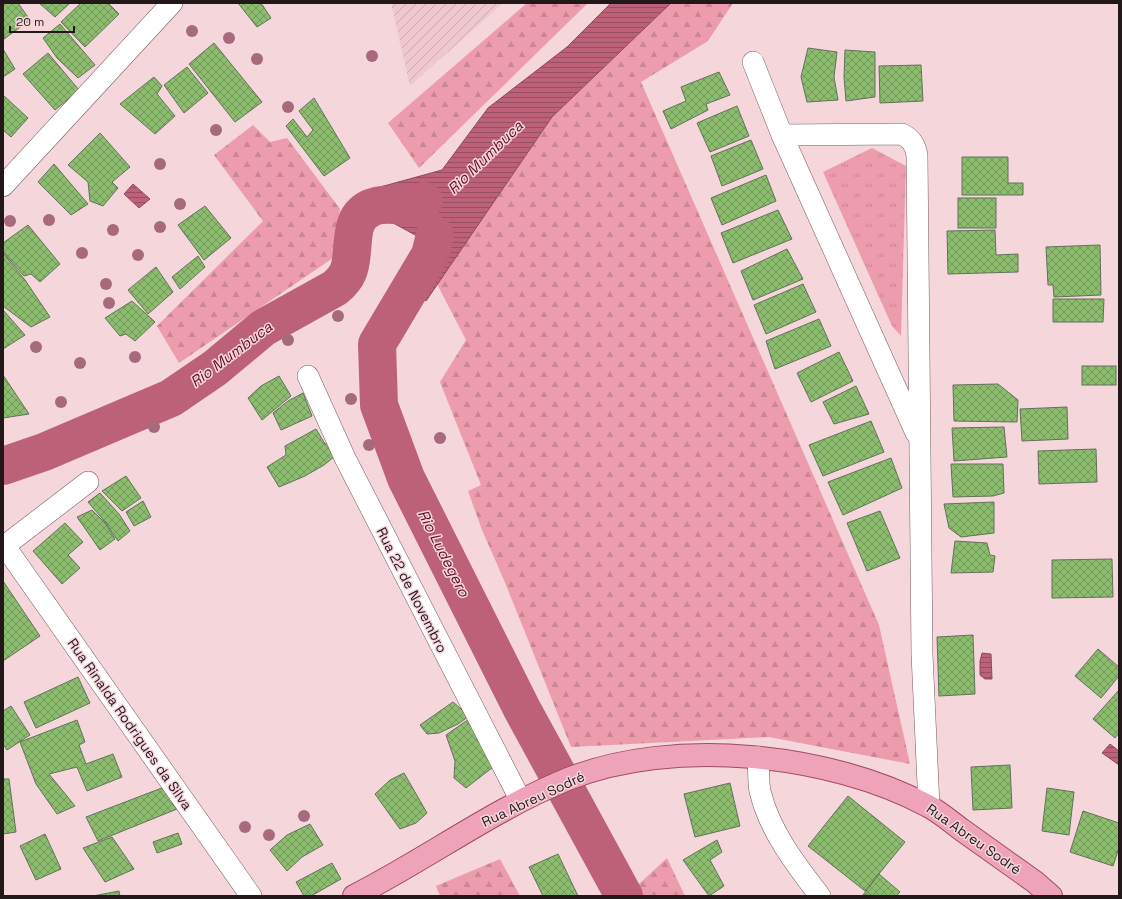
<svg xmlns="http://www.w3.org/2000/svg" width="1122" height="899" font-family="'Space Grotesk',sans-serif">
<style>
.industrial{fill:url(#industrial-furrows)}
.grass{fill:url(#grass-tufts)}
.forest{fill:url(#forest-firs)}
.water{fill:url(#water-rules);stroke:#8e4b5b}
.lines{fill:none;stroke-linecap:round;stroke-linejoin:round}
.river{stroke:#bc6177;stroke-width:38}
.building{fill:url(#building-cross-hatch);stroke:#63705b}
.minor-casing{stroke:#765b60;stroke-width:22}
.major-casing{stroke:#a14a61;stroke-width:24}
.minor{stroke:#fff;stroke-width:21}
.major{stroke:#efa3b8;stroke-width:22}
.tree{fill:#a76a7c}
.labels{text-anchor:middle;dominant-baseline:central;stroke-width:3;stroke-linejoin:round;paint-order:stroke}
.street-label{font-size:14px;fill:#221719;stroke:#f5d6db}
.water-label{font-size:15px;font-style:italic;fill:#640e2c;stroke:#f5d6db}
</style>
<defs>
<pattern id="industrial-furrows" width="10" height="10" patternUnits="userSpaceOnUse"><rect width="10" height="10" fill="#efc7ce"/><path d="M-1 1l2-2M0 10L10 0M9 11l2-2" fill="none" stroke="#cdaab0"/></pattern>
<pattern id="grass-tufts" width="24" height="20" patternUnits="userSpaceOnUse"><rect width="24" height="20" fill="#ed9cad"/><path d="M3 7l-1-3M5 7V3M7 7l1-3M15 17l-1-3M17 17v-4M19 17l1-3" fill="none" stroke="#cb8694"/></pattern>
<pattern id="forest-firs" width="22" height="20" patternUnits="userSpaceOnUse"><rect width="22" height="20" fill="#ed9cad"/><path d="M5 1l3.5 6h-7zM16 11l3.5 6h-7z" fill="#cb8694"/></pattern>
<pattern id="water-rules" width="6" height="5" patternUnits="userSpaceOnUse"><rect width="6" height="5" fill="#bc6177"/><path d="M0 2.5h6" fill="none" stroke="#984f61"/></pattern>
<pattern id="building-cross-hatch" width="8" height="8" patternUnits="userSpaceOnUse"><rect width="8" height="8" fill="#8cbd6e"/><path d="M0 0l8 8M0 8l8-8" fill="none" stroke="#72995a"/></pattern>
</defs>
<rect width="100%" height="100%" fill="#f5d6db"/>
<polygon class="industrial" points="391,3 503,3 410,86"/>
<polygon class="grass" points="872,148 906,166 901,336 892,326 823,172"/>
<g class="forest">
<polygon points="527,3 588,3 419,168 388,123"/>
<polygon points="671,3 733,3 708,41 641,82 879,625 910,764 769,737 571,747 504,580 482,530 468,491 481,485 440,382 466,340 437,284 552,117"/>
<polygon points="253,125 270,142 287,138 340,209 333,258 179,363 157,326 263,221 214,155"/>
<polygon points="667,858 685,896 626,896"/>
<polygon points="500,859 520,896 440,896 436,886"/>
</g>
<g class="water">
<polygon points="611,3 671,3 552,117 426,301 408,274 417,236 384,218 362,192 442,170 488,108 567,47"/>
<polygon points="133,184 150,199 139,208 124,194"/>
<polygon points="982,653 991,654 992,679 985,679 980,675 980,661"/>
<polygon points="1110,744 1119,751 1119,765 1102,753"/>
</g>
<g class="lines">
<g class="river">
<polyline points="435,235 430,255 377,344 379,405 406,478 522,709 624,896"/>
<path d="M3,466L44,452L171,398L215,368L263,328L335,288C341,283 345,279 348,272C357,251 345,217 373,207C385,202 398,207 410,205C415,205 420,203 424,201"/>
</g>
</g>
<g class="building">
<polygon points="3,3 18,3 30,20 4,39"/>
<polygon points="39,3 70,3 55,17"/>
<polygon points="81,3 108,3 119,14 85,47 61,22"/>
<polygon points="238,3 261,3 271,18 257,27"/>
<polygon points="60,24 95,65 78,78 57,58 43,38"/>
<polygon points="214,43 262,102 235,122 189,64"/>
<polygon points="808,48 837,52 834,77 838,100 807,102 801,77"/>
<polygon points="3,49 15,69 3,77"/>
<polygon points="845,50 875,52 875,97 846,101 844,77"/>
<polygon points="48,53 79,90 55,110 23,74"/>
<polygon points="921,65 923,101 880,103 879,66"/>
<polygon points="187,67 208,93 184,113 164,85"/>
<polygon points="719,72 730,95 706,104 708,110 671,129 663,111 686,101 681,87"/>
<polygon points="154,77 162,86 157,94 175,116 155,134 120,104"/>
<polygon points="3,95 28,118 11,137 3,130"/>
<polygon points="314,98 350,158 324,176 286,126 293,119 307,137 313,130 299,111"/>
<polygon points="737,106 749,136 710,152 697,123"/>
<polygon points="100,133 130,167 112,182 118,188 103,206 90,201 88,182 68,165"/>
<polygon points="751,140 763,169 722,186 711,156"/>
<polygon points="962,157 1008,157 1008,183 1023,183 1023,195 962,195"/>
<polygon points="54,164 88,204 71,215 38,182"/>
<polygon points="766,175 776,201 722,225 711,198"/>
<rect x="958" y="198" width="38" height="30"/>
<polygon points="205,206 231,238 204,260 178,225"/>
<polygon points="778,210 792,239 733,263 721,233"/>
<polygon points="28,225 60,264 40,282 31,274 24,276 3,252 3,243"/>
<polygon points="995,230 996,255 1018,254 1018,272 948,274 947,231"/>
<polygon points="1100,245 1101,295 1054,297 1053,285 1048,285 1046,247"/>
<polygon points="787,249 803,279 753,300 741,271"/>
<polygon points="3,253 25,280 50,317 31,327 3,306"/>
<polygon points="198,256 205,267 180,289 172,277"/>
<polygon points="156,267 173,292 148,314 128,290"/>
<polygon points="803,284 816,312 766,334 754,305"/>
<polygon points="1053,299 1104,299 1103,322 1053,322"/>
<polygon points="132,301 155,322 135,341 126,334 120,336 105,318"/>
<polygon points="3,310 25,335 3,349"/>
<polygon points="819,319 831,346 775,369 766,341"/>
<polygon points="839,352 853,381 811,402 797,373"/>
<rect x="1082" y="366" width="34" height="19"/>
<polygon points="3,375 29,414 3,418"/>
<polygon points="279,376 291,396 262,420 248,398 261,386"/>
<polygon points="998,384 1018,400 1017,422 954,421 953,385"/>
<polygon points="856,386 869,414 834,424 823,402"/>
<polygon points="303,393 312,416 281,430 273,413 288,401"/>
<polygon points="1067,407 1068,439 1022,441 1020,409"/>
<polygon points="871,421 884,452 823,476 809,445"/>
<polygon points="1004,427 1007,457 954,461 952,428"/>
<polygon points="316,429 325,444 334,440 340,452 324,465 305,476 279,487 267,467 286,455 285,446"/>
<polygon points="1096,449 1097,482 1039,484 1038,451"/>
<polygon points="891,458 902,488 843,515 828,482"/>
<polygon points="951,464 1003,464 1004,493 993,496 953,497"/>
<polygon points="126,476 141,498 122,511 102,491"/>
<polygon points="100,493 119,514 130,531 118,541 106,523 88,502"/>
<polygon points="143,501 151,517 134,526 126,512"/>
<polygon points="994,502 994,533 961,537 949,528 944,504"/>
<polygon points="92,510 105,523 115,539 100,550 77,517"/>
<polygon points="880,511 900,558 867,571 847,523"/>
<polygon points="65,523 83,542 68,555 80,568 62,584 33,551"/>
<polygon points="955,541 987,543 990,555 995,556 993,572 951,573"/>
<polygon points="1112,559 1113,597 1052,598 1052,560"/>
<polygon points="3,581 40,636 3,661"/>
<polygon points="973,635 975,694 939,696 937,637"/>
<polygon points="1098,649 1119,667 1119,676 1101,698 1075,676"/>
<polygon points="78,677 90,703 36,728 24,702"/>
<polygon points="1119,690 1119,733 1115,738 1093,719"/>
<polygon points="453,702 469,716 458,724 439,733 427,734 420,725"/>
<polygon points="11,706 30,735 7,750 3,744 3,711"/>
<polygon points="469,719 497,764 466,788 454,778 455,761 446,735"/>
<polygon points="77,720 85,742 79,745 86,764 113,754 122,777 87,791 77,767 49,774 75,806 57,814 36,784 20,742"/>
<polygon points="1010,765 1012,808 973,810 971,767"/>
<polygon points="404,773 427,813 416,823 400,829 375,794 390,780"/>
<polygon points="3,779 9,779 16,832 3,834"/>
<polygon points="730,783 740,826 695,837 684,794"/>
<polygon points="167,786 177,809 98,841 86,817"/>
<polygon points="1047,788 1074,792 1069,835 1042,831"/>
<polygon points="848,796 905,842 865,891 808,846"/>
<polygon points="1083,811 1119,823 1119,848 1113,866 1070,852"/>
<polygon points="310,824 323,845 302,857 287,871 270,850 287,835"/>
<polygon points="178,833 182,844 157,853 153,842"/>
<polygon points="45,834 61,869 36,880 20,846"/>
<polygon points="112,837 134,869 105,882 83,848"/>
<polygon points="717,840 722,852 710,860 724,886 709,896 683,860"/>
<polygon points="558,854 578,896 543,896 529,867"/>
<polygon points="332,863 341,879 311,896 304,896 296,882"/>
<polygon points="879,874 900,892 896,896 863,895"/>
<polygon points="119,891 120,896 93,896"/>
</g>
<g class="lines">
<defs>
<g id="minor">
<polyline points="753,62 782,135 916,433"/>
<path d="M782,135L902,134C912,139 915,145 917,155L922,654L929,806"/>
<polyline points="3,186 172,3"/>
<polyline points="308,376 345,458 521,801"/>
<polyline points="88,482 11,541 8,544 9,552 251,896"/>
<path d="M758,757C759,768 758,780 760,791C769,830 796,865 820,896"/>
</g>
<path id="major" d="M354,896C427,859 492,810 568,779C673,737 829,753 928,806C940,812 951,822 962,830C986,847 1011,865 1035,882L1051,896"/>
</defs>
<use href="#minor" class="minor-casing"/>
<use href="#major" class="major-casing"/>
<use href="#minor" class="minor"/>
<use href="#major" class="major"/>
</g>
<g class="tree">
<circle cx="192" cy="31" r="6"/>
<circle cx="229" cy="38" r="6"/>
<circle cx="372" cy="56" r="6"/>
<circle cx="257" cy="59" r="6"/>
<circle cx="288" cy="107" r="6"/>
<circle cx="216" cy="130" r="6"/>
<circle cx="160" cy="164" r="6"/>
<circle cx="180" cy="204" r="6"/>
<circle cx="49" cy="220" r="6"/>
<circle cx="10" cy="221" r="6"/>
<circle cx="160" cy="227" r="6"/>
<circle cx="113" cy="230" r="6"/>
<circle cx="82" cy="253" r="6"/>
<circle cx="138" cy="255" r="6"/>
<circle cx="106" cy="284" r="6"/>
<circle cx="109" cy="303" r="6"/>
<circle cx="338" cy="316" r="6"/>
<circle cx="288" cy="340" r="6"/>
<circle cx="36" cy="347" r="6"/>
<circle cx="135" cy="357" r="6"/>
<circle cx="80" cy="363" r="6"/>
<circle cx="351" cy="399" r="6"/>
<circle cx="61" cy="402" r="6"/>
<circle cx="154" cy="427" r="6"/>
<circle cx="440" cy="438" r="6"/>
<circle cx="369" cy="445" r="6"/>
<circle cx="304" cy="816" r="6"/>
<circle cx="245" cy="827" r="6"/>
<circle cx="269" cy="835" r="6"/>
</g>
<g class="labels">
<g class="street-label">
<text transform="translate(412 590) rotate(63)">Rua 22 de Novembro</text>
<text transform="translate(130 724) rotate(55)">Rua Rinalda Rodrigues da Silva</text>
<text transform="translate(533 799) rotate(-25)">Rua Abreu Sodré</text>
<text transform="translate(974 839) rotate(35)">Rua Abreu Sodré</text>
</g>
<g class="water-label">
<text transform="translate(485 157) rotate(-44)">Rio Mumbuca</text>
<text transform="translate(231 354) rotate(-37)">Rio Mumbuca</text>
<text transform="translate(444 553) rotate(63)">Rio Ludegero</text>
</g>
</g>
<rect width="1122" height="899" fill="none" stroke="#221719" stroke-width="8"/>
<path d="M10 26v6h64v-6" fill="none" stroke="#221719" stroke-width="2"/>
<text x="16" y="26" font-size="12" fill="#221719" stroke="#f5d6db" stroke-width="3" paint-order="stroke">20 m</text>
</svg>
